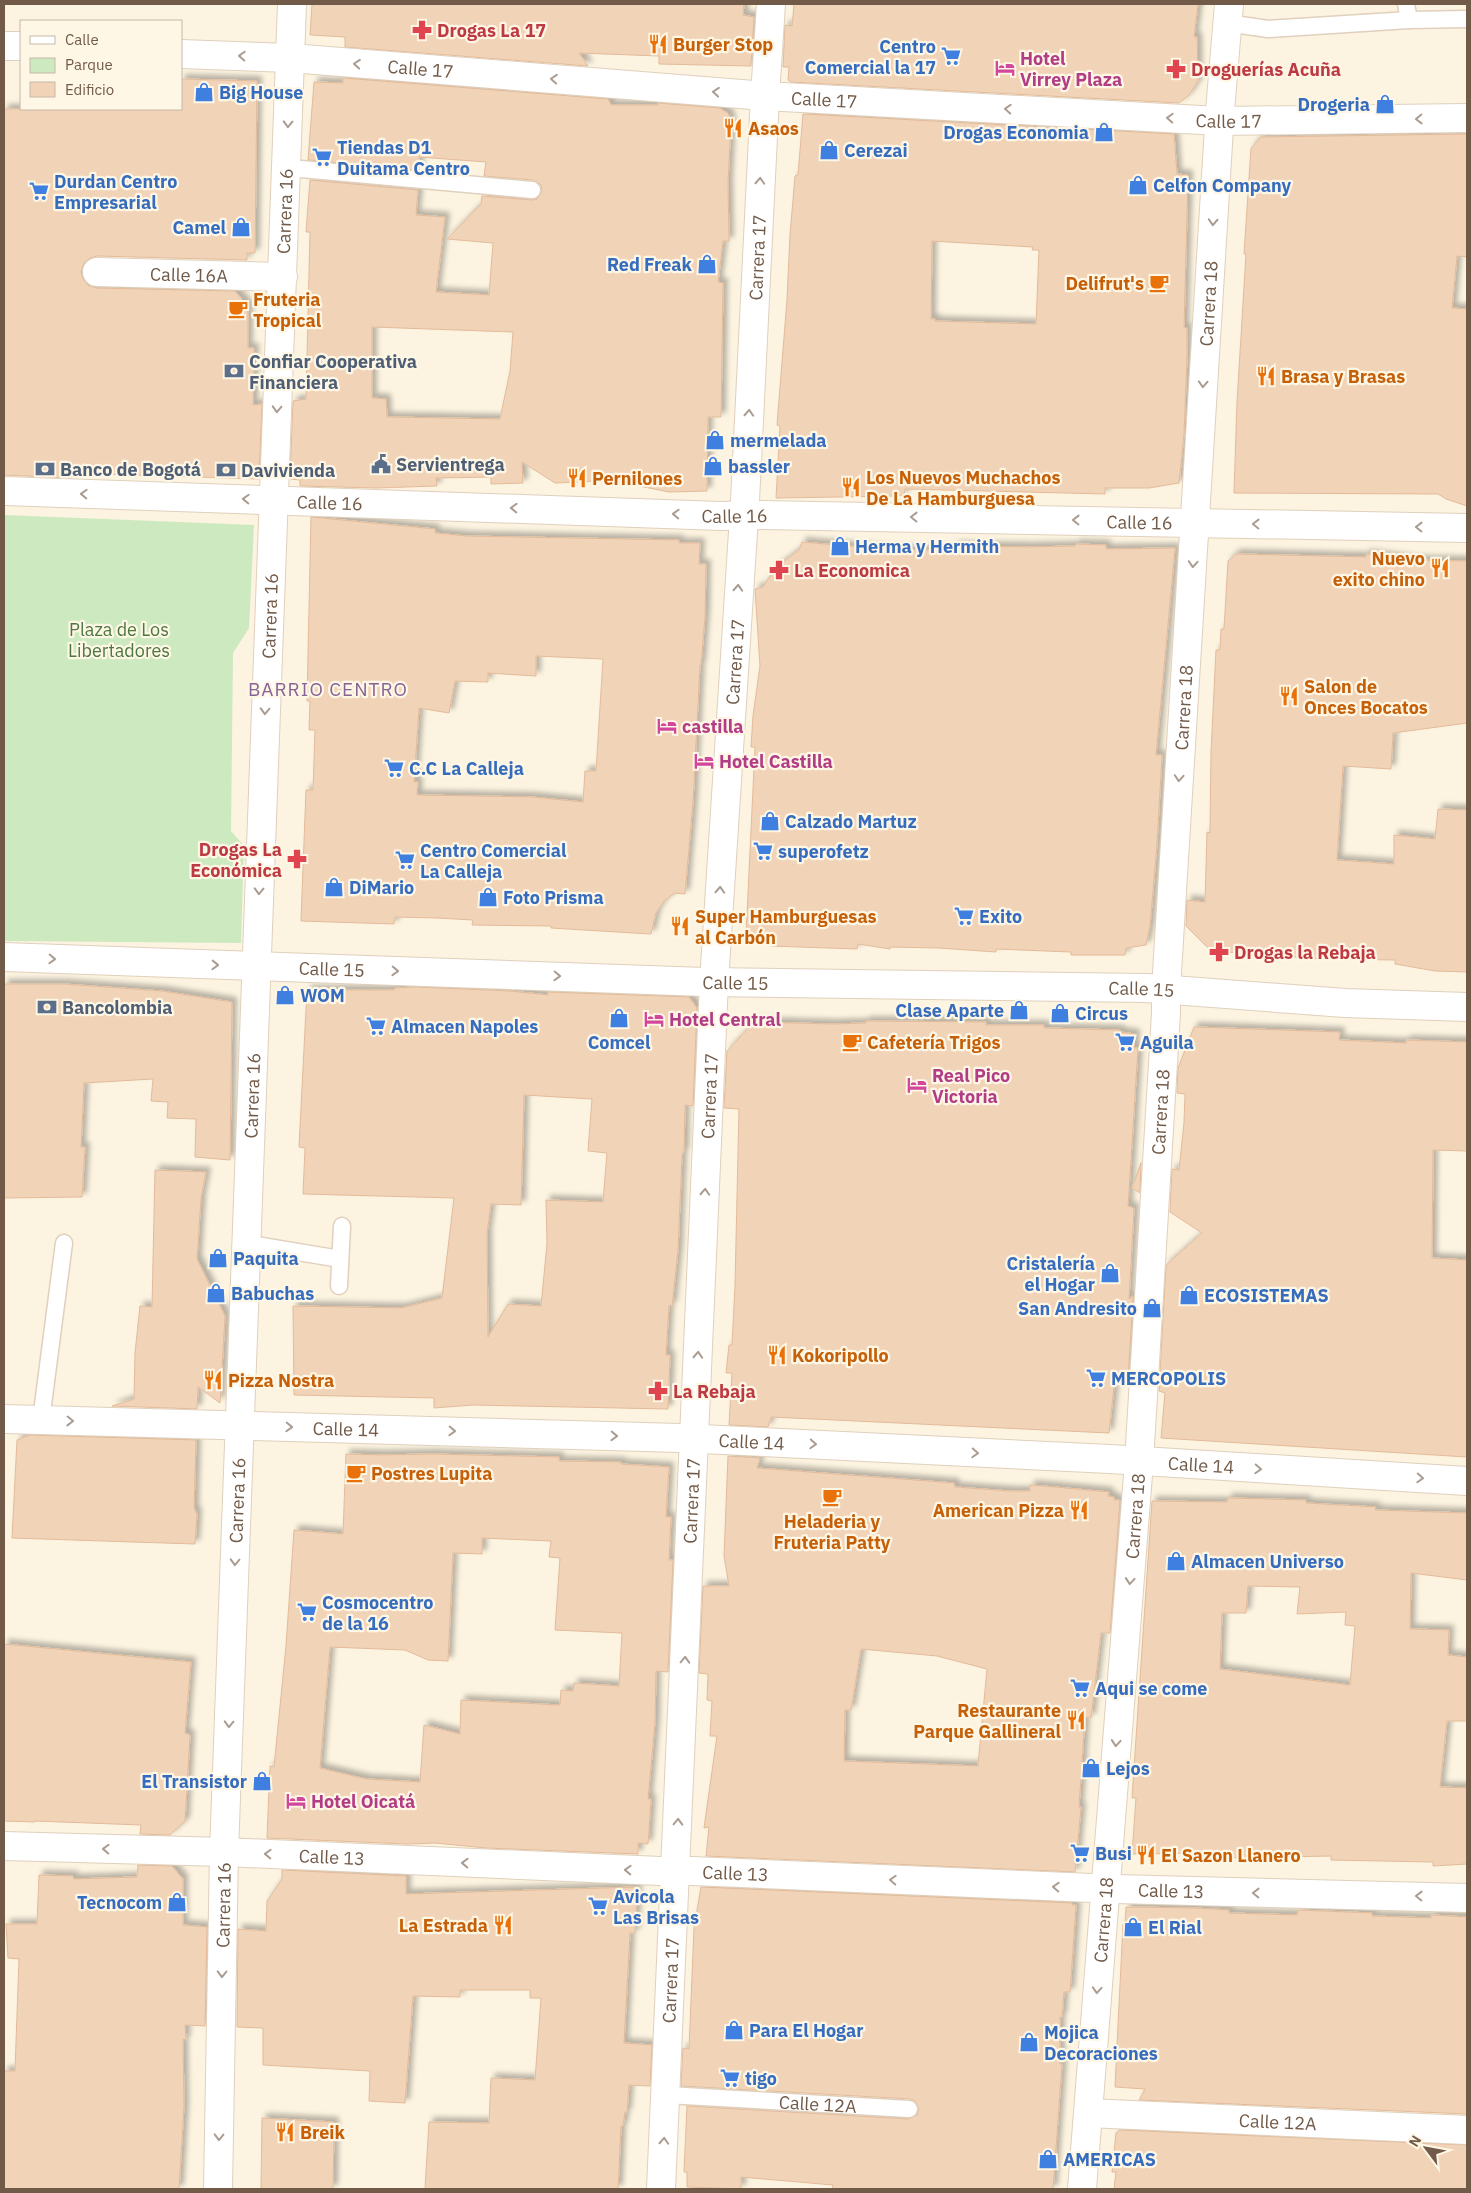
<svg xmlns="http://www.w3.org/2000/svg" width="1471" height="2193" font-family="'IBM Plex Sans',sans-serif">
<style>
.green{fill:#cde9bf}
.building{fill:#f1d3b8;stroke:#e3bb99;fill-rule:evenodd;filter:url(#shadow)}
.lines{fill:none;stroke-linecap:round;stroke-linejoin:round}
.lane-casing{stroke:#e0d0bd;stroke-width:19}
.street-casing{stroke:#e0d0bd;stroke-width:30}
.lane{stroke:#fff;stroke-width:16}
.street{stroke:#fff;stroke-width:28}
.oneway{stroke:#aa9c91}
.labels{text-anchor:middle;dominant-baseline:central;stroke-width:4.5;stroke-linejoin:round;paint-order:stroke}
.health-label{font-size:18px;font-weight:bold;fill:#be3a42;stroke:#fff7e6;text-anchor:start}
.food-label{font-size:18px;font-weight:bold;fill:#c56008;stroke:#fff7e6;text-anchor:start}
.shop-label{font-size:18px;font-weight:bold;fill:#366cbe;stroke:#fff7e6;text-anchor:start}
.hotel-label{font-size:18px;font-weight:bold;fill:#b23c85;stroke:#fff7e6;text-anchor:start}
.street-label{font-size:18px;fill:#725a48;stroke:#fff7e6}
.service-label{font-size:18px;font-weight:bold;fill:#4e5e75;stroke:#fff7e6;text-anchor:start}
.park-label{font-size:18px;fill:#4c7841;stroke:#fff7e6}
.neighbourhood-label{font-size:19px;letter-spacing:1px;fill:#886396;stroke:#fff7e6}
</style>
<defs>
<filter id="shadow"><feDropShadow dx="4.5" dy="-4.5" stdDeviation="2.5" flood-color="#0004"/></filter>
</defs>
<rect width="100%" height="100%" fill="#fcf3e0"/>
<polygon class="green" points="4,515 254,525 249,628 233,653 231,831 244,846 241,943 4,941"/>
<g class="building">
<polygon points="312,4 744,4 743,15 754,17 751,66 659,64 659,56 579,53 588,66 345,47 345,37 310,35"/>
<polygon points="794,4 1198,4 1194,37 1197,37 1198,81 1189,95 1179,103 791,82 788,80 789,67 783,67 785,25 792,26"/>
<path d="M343,78L608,99L611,105H658V103L719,108L728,113L731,121L728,182L729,241H723L718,282L723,283L721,417H708L707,491L669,492L624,483L597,481L555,483L522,462L523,483L491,484V477L436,478L437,486L376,488L300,486V480L290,479L293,401L306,399L310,232H306L310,180L418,190L416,215L445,217L436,292L489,295L493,243L447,239L481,204L482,196L532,200L537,199L542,191L541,185L533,180L484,176L486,162L419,157V170L308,160L314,82L343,83ZM372,327L513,332L510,371L500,419L387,417L386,399L372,398Z"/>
<polygon points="181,79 257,81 255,253 247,253 247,260 97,256 90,258 84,263 81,272 83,279 88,285 96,288 235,291 248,306 248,348 254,348 253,405 262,404 259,479 70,473 70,478 4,475 4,109 181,109"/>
<path d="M803,114L1174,134L1177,174L1188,175L1184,327L1187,328V356L1184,434L1179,483L1149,488H1105V494L905,489L904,495L898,496L776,498L780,426L777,425L787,300L790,235L795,176L798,175ZM932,241L1033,247L1032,250H1039L1036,324L935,321V319H931Z"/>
<polygon points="1467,134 1467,257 1457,256 1452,308 1467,309 1467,506 1446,499 1438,494 1234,493 1237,402 1246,254 1244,254 1251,148 1261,137"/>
<path d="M311,517L435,529V533L466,536L679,540V543H700L699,564H706L705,616L701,665H700L693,801L685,894L675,893L664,901L656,913L651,934L551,928V926L472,925L473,920L437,918L395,917L394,924L301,921L306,790H313L315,730H309L310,701H307ZM536,656L603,659L596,771H585L583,802L532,797L417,795L418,782H414L419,708L449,713L455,681L488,682V673L536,676Z"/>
<polygon points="802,542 894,550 954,550 954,546 1029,547 1075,546 1076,544 1106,545 1106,549 1175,548 1156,755 1162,755 1157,844 1150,926 1146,945 1126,948 1125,955 1071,955 1071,952 996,949 996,952 939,948 890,947 890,949 858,944 857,949 771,946 772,938 746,936 755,747 751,747 753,716 760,666 755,589 763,587 775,568 799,550"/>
<polygon points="1236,554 1366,557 1366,554 1414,560 1467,561 1467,723 1393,733 1391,769 1343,766 1337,860 1394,864 1394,835 1435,839 1438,809 1467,810 1467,972 1435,971 1395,964 1395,960 1322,959 1211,951 1186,926 1187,900 1205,902 1207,832 1210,833 1211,752 1216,650 1220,650 1221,629 1224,629 1228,561"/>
<polygon points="4,984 64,984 162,991 232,1002 230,1160 195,1157 196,1119 167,1118 168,1102 151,1101 153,1079 84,1083 81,1147 85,1147 82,1197 4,1198"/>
<path d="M416,987L510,991L548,995V992L689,997L697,1008L693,1106L685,1105L684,1151L682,1155L678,1250L672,1306L669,1305L666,1355H670L668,1409L473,1405L434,1408V1398L294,1395L293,1306L401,1308L442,1298L454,1198L303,1194L305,1148L299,1147L307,990H394L395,988ZM524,1095L592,1099L588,1151L607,1153L603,1202L546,1200L547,1244L541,1306L508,1304L488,1337L487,1233L491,1204L521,1205Z"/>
<polygon points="866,1021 986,1022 986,1025 1044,1025 1044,1028 1120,1030 1120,1032 1135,1034 1134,1048 1138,1048 1128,1206 1134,1208 1129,1299 1133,1296 1128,1381 1115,1377 1109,1433 771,1417 768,1427 729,1425 732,1373 726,1373 729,1345 732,1345 735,1286 739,1109 724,1108 727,1051 754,1022 833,1024 866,1023"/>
<polygon points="1194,1027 1340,1032 1339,1040 1406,1043 1406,1040 1467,1042 1467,1151 1433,1150 1432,1258 1467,1260 1467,1457 1161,1438 1165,1393 1159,1391 1166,1265 1202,1233 1170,1212 1172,1169 1179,1170 1184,1123 1185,1094 1177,1093 1178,1068"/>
<polygon points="1141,1163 1140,1193 1132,1188"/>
<polygon points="155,1170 206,1172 201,1198 197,1259 225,1316 220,1403 198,1387 197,1409 112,1406 134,1399 135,1353 140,1306 152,1307"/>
<polygon points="30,1435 196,1440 194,1508 197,1514 195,1544 12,1538 17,1440"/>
<path d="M346,1454L381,1455L430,1454L559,1457V1461L621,1462V1464L669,1467L666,1517H671L669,1560H673L668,1672L656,1671L655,1722L648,1799H651L648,1844L638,1843V1854L486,1848L435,1843L407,1844L267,1838L270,1766L274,1767L286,1646L294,1530L343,1534ZM482,1538L551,1541L549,1557L560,1558L555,1630L622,1633L619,1686L574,1683L573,1691L561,1690L560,1705L461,1700L460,1734L424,1725L420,1782L366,1779L320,1768L330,1647L405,1650L428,1660L448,1661L453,1553L482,1554Z"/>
<path d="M728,1456L760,1458L757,1468L954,1483L955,1487L1010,1491H1030V1485L1055,1487L1109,1492L1108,1496L1114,1497V1500H1120L1110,1633H1101L1091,1718L1085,1717L1079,1807H1081L1075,1872L706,1856L709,1827L704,1828L717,1736H710L712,1701L707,1700L708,1674L699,1673L703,1586H729L724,1556ZM861,1649L937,1656L987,1669L978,1766L844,1761L845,1710H851Z"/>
<path d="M1228,1498L1306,1500V1503L1376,1507L1375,1510L1467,1513V1580L1411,1573L1410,1629L1449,1630L1448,1655L1467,1657V1721H1447L1440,1787L1467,1788V1864L1433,1866V1862L1331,1860V1856L1228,1858L1227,1853L1132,1854L1136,1798H1132L1152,1501L1227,1502ZM1248,1586L1300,1587L1297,1614L1346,1612L1345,1625L1355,1626L1350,1685L1220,1669L1222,1613H1246Z"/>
<polygon points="4,1644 191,1662 185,1733 190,1735 185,1821 170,1835 140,1834 141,1825 35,1821 35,1822 4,1821"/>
<polygon points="138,1865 172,1866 183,1879 183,1925 207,1927 205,2026 185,2025 186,2040 183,2039 184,2106 179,2189 4,2189 4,2071 15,2071 19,1959 8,1958 6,1924 37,1924 39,1875 73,1876 74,1879 137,1877"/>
<polygon points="282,1870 406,1876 406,1894 637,1887 635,1933 630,1933 624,2043 652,2045 650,2086 629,2085 627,2112 625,2112 623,2126 621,2126 618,2189 425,2189 429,2122 489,2123 491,2078 535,2080 541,1998 530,1998 530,1990 460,1990 460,1997 413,1996 405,2103 369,2101 370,2071 263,2065 263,2028 237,2027 238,1929 266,1931 267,1901 282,1879"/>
<polygon points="701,1887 1072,1903 1072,1905 1076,1905 1070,1992 1064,1992 1062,2017 1060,2017 1060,2064 1062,2064 1053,2189 832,2189 833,2185 741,2177 741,2189 687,2187 687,2172 684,2172 687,2106 908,2119 917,2115 919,2109 915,2101 910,2099 681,2086 683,2048 689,2049 694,1928"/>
<polygon points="1126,1907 1194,1908 1229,1910 1229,1913 1297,1915 1298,1910 1372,1913 1372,1916 1431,1918 1431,1915 1467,1917 1467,2114 1139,2100 1145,2089 1115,2087 1123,1924 1125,1924"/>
<polygon points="262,2118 334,2122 333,2189 261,2189"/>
<polygon points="1120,2130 1467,2145 1467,2189 1114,2189 1116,2172 1112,2172 1116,2133"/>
</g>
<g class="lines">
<defs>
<g id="lane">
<polyline points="1406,4 1409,20"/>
<polyline points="1227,23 1268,29 1409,20 1467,19"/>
<polyline points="286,172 301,169 532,190"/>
<polyline points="245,1243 340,1259"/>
<polyline points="339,1286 342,1226"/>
<polyline points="41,1420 64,1243"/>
<path id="s1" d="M667,2095L909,2109"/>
</g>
<g id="street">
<polyline points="4,46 21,46"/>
<path id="s2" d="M181,54L291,58L765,96L1219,121L1467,118"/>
<path id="s3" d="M97,272L283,277"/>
<path id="s4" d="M4,491L721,516L762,515L1467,528"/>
<path id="s5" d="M4,957L705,982L1146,988L1345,1003L1467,1007"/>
<path id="s6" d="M4,1419L680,1438L1110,1459L1467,1481"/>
<path id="s7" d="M4,1846L224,1852L660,1871H692L1115,1889L1467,1898"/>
<path id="s8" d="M1088,2113L1467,2130"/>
<path id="s9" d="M218,2189L224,1852L292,4"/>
<path id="s10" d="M661,2189L714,982L745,501L765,96L771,4"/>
<path id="s11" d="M1082,2189L1139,1462L1166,1013V989L1220,111L1229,4"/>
</g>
</defs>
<use href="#lane" class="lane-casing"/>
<use href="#street" class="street-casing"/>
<use href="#lane" class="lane"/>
<use href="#street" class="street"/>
</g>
<defs><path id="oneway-chevron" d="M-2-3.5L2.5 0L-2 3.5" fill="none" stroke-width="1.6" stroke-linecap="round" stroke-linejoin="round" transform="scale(1.25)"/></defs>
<g class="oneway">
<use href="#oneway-chevron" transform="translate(242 56) rotate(-177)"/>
<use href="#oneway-chevron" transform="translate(357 64) rotate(-175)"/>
<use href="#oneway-chevron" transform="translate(554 79) rotate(-175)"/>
<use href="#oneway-chevron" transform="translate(716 92) rotate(-175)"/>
<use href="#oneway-chevron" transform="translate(1008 109) rotate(-177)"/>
<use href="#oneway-chevron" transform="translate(1170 118) rotate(-177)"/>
<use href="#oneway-chevron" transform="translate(1419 119) rotate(179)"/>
<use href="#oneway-chevron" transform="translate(288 124) rotate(92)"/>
<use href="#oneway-chevron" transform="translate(760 181) rotate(-87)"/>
<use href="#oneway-chevron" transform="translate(1213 222) rotate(93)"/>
<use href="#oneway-chevron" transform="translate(1203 384) rotate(93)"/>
<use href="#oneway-chevron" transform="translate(277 409) rotate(92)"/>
<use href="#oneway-chevron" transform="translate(749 413) rotate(-87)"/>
<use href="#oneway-chevron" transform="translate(84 494) rotate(-178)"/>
<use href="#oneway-chevron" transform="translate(246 499) rotate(-178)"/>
<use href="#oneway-chevron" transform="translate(514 508) rotate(-178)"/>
<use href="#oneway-chevron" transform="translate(676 514) rotate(-178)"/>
<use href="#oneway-chevron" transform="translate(914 517) rotate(-179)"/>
<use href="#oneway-chevron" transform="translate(1076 520) rotate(-179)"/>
<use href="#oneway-chevron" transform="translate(1256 524) rotate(-179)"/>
<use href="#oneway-chevron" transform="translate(1419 527) rotate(-179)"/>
<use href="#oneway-chevron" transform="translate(1193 564) rotate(94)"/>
<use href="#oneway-chevron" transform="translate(738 588) rotate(-87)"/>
<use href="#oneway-chevron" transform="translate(265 711) rotate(92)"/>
<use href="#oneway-chevron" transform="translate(1179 778) rotate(94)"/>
<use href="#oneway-chevron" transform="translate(720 890) rotate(-87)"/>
<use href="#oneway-chevron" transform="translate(259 891) rotate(92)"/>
<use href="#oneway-chevron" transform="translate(52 959) rotate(2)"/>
<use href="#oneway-chevron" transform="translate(215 965) rotate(2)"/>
<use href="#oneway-chevron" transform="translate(395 971) rotate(2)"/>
<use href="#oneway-chevron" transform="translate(557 976) rotate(2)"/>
<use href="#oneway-chevron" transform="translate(705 1192) rotate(-87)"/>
<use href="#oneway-chevron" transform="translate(698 1355) rotate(-87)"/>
<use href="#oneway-chevron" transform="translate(70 1421) rotate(1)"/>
<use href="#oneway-chevron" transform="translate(289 1427) rotate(2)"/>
<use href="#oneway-chevron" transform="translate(452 1431) rotate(2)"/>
<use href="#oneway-chevron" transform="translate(614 1436) rotate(2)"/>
<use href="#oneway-chevron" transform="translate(813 1444) rotate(3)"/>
<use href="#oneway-chevron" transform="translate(975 1453) rotate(3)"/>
<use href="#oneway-chevron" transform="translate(1258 1469) rotate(3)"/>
<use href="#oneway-chevron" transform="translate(1420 1478) rotate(3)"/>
<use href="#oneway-chevron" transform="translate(235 1562) rotate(92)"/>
<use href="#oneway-chevron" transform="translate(1130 1581) rotate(95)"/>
<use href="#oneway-chevron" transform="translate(685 1660) rotate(-88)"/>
<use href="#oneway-chevron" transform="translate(229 1724) rotate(92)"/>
<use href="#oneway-chevron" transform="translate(1116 1743) rotate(95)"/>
<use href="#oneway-chevron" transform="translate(678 1822) rotate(-88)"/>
<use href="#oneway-chevron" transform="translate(106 1849) rotate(-178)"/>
<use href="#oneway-chevron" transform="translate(268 1854) rotate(-178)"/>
<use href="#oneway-chevron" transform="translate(465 1863) rotate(-178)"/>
<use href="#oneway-chevron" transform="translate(628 1870) rotate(-178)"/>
<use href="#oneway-chevron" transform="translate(893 1880) rotate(-177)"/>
<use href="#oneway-chevron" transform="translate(1056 1887) rotate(-177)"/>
<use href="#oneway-chevron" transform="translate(1256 1893) rotate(-179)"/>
<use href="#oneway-chevron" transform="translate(1419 1896) rotate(-179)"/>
<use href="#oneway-chevron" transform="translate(222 1974) rotate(91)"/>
<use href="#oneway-chevron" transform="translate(1097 1990) rotate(94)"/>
<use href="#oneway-chevron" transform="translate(219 2137) rotate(91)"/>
<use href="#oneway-chevron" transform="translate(664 2141) rotate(-87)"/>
</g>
<defs>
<symbol id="pharmacy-bare" viewBox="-9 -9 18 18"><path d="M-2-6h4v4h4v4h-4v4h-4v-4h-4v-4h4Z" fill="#e0444e" stroke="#fff7e6" stroke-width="2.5" paint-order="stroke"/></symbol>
<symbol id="restaurant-bare" viewBox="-9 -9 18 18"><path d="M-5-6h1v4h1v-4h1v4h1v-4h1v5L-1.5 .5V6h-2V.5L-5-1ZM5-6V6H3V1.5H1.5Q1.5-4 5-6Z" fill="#e8710a" stroke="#fff7e6" stroke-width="2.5" paint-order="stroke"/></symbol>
<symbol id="supermarket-bare" viewBox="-9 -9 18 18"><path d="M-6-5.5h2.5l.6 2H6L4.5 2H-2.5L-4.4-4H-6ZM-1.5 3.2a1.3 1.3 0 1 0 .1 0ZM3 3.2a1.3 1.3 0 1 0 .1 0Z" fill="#3f7fe0" stroke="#fff7e6" stroke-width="2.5" paint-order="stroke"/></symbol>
<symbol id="hotel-bare" viewBox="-9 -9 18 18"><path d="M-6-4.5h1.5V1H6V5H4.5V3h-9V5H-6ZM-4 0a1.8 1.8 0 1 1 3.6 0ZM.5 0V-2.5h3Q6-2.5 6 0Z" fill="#d1479c" stroke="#fff7e6" stroke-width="2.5" paint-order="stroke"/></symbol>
<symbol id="shop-bare" viewBox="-9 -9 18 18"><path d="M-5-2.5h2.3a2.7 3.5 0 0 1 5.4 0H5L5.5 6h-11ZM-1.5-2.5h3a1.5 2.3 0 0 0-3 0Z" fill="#3f7fe0" stroke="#fff7e6" stroke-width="2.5" paint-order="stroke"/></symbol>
<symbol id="cafe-bare" viewBox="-9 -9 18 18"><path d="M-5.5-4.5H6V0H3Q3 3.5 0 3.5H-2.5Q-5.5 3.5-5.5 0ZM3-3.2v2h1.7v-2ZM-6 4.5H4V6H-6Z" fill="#e8710a" stroke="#fff7e6" stroke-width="2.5" paint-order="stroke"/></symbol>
<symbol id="bank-bare" viewBox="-9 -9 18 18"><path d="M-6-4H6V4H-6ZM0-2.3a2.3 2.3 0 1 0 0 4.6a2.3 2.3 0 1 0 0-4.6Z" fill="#5c6f8a" stroke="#fff7e6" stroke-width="2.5" paint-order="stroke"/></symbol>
<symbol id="civic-bare" viewBox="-9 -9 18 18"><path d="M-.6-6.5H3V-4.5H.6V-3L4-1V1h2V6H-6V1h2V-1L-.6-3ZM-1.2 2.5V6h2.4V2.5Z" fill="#5c6f8a" stroke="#fff7e6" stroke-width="2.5" paint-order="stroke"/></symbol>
</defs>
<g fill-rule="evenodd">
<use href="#pharmacy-bare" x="408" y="16" width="28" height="28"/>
<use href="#restaurant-bare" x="644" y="30" width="28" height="28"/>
<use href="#supermarket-bare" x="937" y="42" width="28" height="28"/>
<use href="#hotel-bare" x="991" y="54" width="28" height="28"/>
<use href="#pharmacy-bare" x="1162" y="55" width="28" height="28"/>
<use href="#shop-bare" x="190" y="78" width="28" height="28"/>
<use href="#shop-bare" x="1371" y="90" width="28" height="28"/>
<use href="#restaurant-bare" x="719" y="114" width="28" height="28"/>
<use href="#shop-bare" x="1090" y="118" width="28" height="28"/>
<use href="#shop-bare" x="815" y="136" width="28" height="28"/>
<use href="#supermarket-bare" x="308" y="143" width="28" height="28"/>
<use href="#shop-bare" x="1124" y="171" width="28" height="28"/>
<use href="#supermarket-bare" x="25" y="177" width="28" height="28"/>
<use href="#shop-bare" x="227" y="213" width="28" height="28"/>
<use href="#shop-bare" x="693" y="250" width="28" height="28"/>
<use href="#cafe-bare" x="1145" y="269" width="28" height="28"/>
<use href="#cafe-bare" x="224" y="295" width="28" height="28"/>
<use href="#bank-bare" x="220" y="357" width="28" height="28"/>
<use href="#restaurant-bare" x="1252" y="362" width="28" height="28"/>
<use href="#shop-bare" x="701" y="426" width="28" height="28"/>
<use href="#civic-bare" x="367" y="450" width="28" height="28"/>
<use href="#shop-bare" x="699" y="452" width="28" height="28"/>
<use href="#bank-bare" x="31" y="455" width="28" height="28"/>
<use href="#bank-bare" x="212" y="456" width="28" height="28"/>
<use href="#restaurant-bare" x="563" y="464" width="28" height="28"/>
<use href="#restaurant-bare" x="837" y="473" width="28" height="28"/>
<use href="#shop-bare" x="826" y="532" width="28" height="28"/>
<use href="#restaurant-bare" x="1426" y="554" width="28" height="28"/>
<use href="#pharmacy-bare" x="765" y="556" width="28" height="28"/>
<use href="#restaurant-bare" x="1275" y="682" width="28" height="28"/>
<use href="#hotel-bare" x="653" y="712" width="28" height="28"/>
<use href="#hotel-bare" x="690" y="747" width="28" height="28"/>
<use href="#supermarket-bare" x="380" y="754" width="28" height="28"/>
<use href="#shop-bare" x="756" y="807" width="28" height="28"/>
<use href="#supermarket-bare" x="749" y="837" width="28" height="28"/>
<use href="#pharmacy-bare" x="283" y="845" width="28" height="28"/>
<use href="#supermarket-bare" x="391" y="846" width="28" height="28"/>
<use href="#shop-bare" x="320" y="873" width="28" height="28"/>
<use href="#shop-bare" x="474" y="883" width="28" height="28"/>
<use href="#supermarket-bare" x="950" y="902" width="28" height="28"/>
<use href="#restaurant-bare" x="666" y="912" width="28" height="28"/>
<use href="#pharmacy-bare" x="1205" y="938" width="28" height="28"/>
<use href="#shop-bare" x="271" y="981" width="28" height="28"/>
<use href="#bank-bare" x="33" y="993" width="28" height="28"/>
<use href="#shop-bare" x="1005" y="996" width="28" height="28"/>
<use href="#shop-bare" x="1046" y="999" width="28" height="28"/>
<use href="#shop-bare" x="605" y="1004" width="28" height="28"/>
<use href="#hotel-bare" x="640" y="1005" width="28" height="28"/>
<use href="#supermarket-bare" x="362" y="1012" width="28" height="28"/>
<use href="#cafe-bare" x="838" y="1028" width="28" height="28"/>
<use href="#supermarket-bare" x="1111" y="1028" width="28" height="28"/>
<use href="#hotel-bare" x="903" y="1071" width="28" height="28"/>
<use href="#shop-bare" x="204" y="1244" width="28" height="28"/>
<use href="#shop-bare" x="1096" y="1259" width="28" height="28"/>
<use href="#shop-bare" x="202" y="1279" width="28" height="28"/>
<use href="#shop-bare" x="1175" y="1281" width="28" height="28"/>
<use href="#shop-bare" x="1138" y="1294" width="28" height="28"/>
<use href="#restaurant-bare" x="763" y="1341" width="28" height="28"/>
<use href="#supermarket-bare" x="1082" y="1364" width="28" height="28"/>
<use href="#restaurant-bare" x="199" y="1366" width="28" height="28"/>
<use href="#pharmacy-bare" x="644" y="1377" width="28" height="28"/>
<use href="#cafe-bare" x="342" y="1459" width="28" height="28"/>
<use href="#cafe-bare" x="818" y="1483" width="28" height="28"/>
<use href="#restaurant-bare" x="1065" y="1496" width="28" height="28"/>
<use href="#shop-bare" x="1162" y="1547" width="28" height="28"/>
<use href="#supermarket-bare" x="293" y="1598" width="28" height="28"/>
<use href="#supermarket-bare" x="1066" y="1674" width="28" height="28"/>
<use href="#restaurant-bare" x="1062" y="1706" width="28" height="28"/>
<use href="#shop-bare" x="1077" y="1754" width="28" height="28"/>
<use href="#shop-bare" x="248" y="1767" width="28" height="28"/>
<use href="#hotel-bare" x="282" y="1787" width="28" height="28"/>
<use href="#supermarket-bare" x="1066" y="1839" width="28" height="28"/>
<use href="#restaurant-bare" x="1132" y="1841" width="28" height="28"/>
<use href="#shop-bare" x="163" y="1888" width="28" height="28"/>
<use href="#supermarket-bare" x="584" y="1892" width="28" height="28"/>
<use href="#restaurant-bare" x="489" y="1911" width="28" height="28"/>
<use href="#shop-bare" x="1119" y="1913" width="28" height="28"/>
<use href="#shop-bare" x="720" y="2016" width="28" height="28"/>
<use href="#shop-bare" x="1015" y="2028" width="28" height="28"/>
<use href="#supermarket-bare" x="716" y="2064" width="28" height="28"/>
<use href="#restaurant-bare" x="271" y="2118" width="28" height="28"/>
<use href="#shop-bare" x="1034" y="2145" width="28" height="28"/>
</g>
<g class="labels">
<g class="health-label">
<text x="437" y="30">Drogas La 17</text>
<text x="1191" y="69">Droguerías Acuña</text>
<text x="794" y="570">La Economica</text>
<text x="282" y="849" text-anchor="end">Drogas La<tspan x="282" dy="21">Económica</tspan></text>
<text x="1234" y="952">Drogas la Rebaja</text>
<text x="673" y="1391">La Rebaja</text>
</g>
<g class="food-label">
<text x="673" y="44">Burger Stop</text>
<text x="748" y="128">Asaos</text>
<text x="1144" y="283" text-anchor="end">Delifrut's</text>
<text x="253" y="299">Fruteria<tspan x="253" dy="21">Tropical</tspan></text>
<text x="1281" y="376">Brasa y Brasas</text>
<text x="866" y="477">Los Nuevos Muchachos<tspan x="866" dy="21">De La Hamburguesa</tspan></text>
<text x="592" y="478">Pernilones</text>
<text x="1425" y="558" text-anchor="end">Nuevo<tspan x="1425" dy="21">exito chino</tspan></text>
<text x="1304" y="686">Salon de<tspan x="1304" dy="21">Onces Bocatos</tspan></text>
<text x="695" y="916">Super Hamburguesas<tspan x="695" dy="21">al Carbón</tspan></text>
<text x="867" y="1042">Cafetería Trigos</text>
<text x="792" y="1355">Kokoripollo</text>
<text x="228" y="1380">Pizza Nostra</text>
<text x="371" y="1473">Postres Lupita</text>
<text x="1064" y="1510" text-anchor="end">American Pizza</text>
<text x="832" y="1521" text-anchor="middle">Heladeria y<tspan x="832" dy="21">Fruteria Patty</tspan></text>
<text x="1061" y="1710" text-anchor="end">Restaurante<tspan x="1061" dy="21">Parque Gallineral</tspan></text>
<text x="1161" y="1855">El Sazon Llanero</text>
<text x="488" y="1925" text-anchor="end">La Estrada</text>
<text x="300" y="2132">Breik</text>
</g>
<g class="shop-label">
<text x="936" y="46" text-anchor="end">Centro<tspan x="936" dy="21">Comercial la 17</tspan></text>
<text x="219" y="92">Big House</text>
<text x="1370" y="104" text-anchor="end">Drogeria</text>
<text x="1089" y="132" text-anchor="end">Drogas Economia</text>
<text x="337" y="147">Tiendas D1<tspan x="337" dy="21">Duitama Centro</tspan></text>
<text x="844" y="150">Cerezai</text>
<text x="54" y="181">Durdan Centro<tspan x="54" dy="21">Empresarial</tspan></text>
<text x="1153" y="185">Celfon Company</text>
<text x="226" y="227" text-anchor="end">Camel</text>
<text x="692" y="264" text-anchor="end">Red Freak</text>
<text x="730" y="440">mermelada</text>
<text x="728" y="466">bassler</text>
<text x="855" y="546">Herma y Hermith</text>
<text x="409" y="768">C.C La Calleja</text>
<text x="785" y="821">Calzado Martuz</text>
<text x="420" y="850">Centro Comercial<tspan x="420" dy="21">La Calleja</tspan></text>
<text x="778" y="851">superofetz</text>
<text x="349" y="887">DiMario</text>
<text x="503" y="897">Foto Prisma</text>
<text x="979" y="916">Exito</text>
<text x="300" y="995">WOM</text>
<text x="1004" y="1010" text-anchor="end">Clase Aparte</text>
<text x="1075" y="1013">Circus</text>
<text x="391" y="1026">Almacen Napoles</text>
<text x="619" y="1042" text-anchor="middle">Comcel</text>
<text x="1140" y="1042">Aguila</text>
<text x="233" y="1258">Paquita</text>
<text x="1095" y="1263" text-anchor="end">Cristalería<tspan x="1095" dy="21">el Hogar</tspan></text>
<text x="231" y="1293">Babuchas</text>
<text x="1204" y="1295">ECOSISTEMAS</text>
<text x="1137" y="1308" text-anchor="end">San Andresito</text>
<text x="1111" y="1378">MERCOPOLIS</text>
<text x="1191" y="1561">Almacen Universo</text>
<text x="322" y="1602">Cosmocentro<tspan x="322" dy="21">de la 16</tspan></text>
<text x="1095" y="1688">Aqui se come</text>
<text x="1106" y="1768">Lejos</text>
<text x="247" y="1781" text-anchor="end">El Transistor</text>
<text x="1095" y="1853">Busi</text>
<text x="613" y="1896">Avicola<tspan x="613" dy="21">Las Brisas</tspan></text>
<text x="162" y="1902" text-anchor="end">Tecnocom</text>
<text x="1148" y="1927">El Rial</text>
<text x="749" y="2030">Para El Hogar</text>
<text x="1044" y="2032">Mojica<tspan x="1044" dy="21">Decoraciones</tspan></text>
<text x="745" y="2078">tigo</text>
<text x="1063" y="2159">AMERICAS</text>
</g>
<g class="hotel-label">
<text x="1020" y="58">Hotel<tspan x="1020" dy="21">Virrey Plaza</tspan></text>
<text x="682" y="726">castilla</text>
<text x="719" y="761">Hotel Castilla</text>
<text x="669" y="1019">Hotel Central</text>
<text x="932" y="1075">Real Pico<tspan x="932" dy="21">Victoria</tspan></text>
<text x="311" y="1801">Hotel Oicatá</text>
</g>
<g class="street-label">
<text stroke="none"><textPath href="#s2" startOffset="240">Calle 17</textPath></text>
<text stroke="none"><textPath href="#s2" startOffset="645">Calle 17</textPath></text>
<text stroke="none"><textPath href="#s2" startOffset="1050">Calle 17</textPath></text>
<text stroke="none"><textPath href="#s9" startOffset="1979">Carrera 16</textPath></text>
<text stroke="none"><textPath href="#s10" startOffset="1934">Carrera 17</textPath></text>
<text stroke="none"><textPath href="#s3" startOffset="92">Calle 16A</textPath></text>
<text stroke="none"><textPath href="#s11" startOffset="1890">Carrera 18</textPath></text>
<text stroke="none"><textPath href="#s4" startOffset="326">Calle 16</textPath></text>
<text stroke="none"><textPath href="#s4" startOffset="731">Calle 16</textPath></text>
<text stroke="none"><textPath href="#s4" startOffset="1136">Calle 16</textPath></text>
<text stroke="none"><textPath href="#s9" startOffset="1574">Carrera 16</textPath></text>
<text stroke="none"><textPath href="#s10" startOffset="1529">Carrera 17</textPath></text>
<text stroke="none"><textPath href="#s11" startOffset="1485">Carrera 18</textPath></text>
<text stroke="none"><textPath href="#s5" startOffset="328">Calle 15</textPath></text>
<text stroke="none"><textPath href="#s5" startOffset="732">Calle 15</textPath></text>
<text stroke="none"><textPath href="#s5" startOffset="1138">Calle 15</textPath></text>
<text stroke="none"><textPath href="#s9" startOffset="1094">Carrera 16</textPath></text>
<text stroke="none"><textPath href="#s10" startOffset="1094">Carrera 17</textPath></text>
<text stroke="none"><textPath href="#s11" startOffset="1080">Carrera 18</textPath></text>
<text stroke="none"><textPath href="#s6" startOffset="342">Calle 14</textPath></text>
<text stroke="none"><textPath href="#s6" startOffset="748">Calle 14</textPath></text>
<text stroke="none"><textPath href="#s6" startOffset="1198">Calle 14</textPath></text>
<text stroke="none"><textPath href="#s9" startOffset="689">Carrera 16</textPath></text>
<text stroke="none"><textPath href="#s10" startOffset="689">Carrera 17</textPath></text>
<text stroke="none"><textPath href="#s11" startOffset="675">Carrera 18</textPath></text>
<text stroke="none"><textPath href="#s7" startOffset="328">Calle 13</textPath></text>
<text stroke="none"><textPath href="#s7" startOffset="732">Calle 13</textPath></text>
<text stroke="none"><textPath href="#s7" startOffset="1168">Calle 13</textPath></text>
<text stroke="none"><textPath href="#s9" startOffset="284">Carrera 16</textPath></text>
<text stroke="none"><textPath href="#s11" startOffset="270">Carrera 18</textPath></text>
<text stroke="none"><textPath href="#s10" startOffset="209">Carrera 17</textPath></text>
<text stroke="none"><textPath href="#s1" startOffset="151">Calle 12A</textPath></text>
<text stroke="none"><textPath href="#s8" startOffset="190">Calle 12A</textPath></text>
</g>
<g class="service-label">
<text x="249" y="361">Confiar Cooperativa<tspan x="249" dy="21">Financiera</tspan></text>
<text x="396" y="464">Servientrega</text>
<text x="60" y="469">Banco de Bogotá</text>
<text x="241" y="470">Davivienda</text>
<text x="62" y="1007">Bancolombia</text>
</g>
<g class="park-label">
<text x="119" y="629">Plaza de Los<tspan x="119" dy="21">Libertadores</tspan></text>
</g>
<g class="neighbourhood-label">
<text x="328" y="689">BARRIO CENTRO</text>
</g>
</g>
<rect width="1471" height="2193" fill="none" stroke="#725a48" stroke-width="10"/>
<rect x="20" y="20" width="162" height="90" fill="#fff7e6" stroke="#c7b8a7"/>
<rect x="30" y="36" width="25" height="8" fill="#ffffff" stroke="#c7b8a7"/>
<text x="65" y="45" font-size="15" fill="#725a48">Calle</text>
<rect x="30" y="58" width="25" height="15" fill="#cde9bf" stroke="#c7b8a7"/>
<text x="65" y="70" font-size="15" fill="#725a48">Parque</text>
<rect x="30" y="82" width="25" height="15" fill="#f1d3b8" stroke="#c7b8a7"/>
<text x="65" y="95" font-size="15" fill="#725a48">Edificio</text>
<g transform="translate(1426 2148) rotate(302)" stroke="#fff7e6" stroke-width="4" paint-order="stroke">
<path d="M0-4L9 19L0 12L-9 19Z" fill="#725a48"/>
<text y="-8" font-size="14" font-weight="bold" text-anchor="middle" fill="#725a48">N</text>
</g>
</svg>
